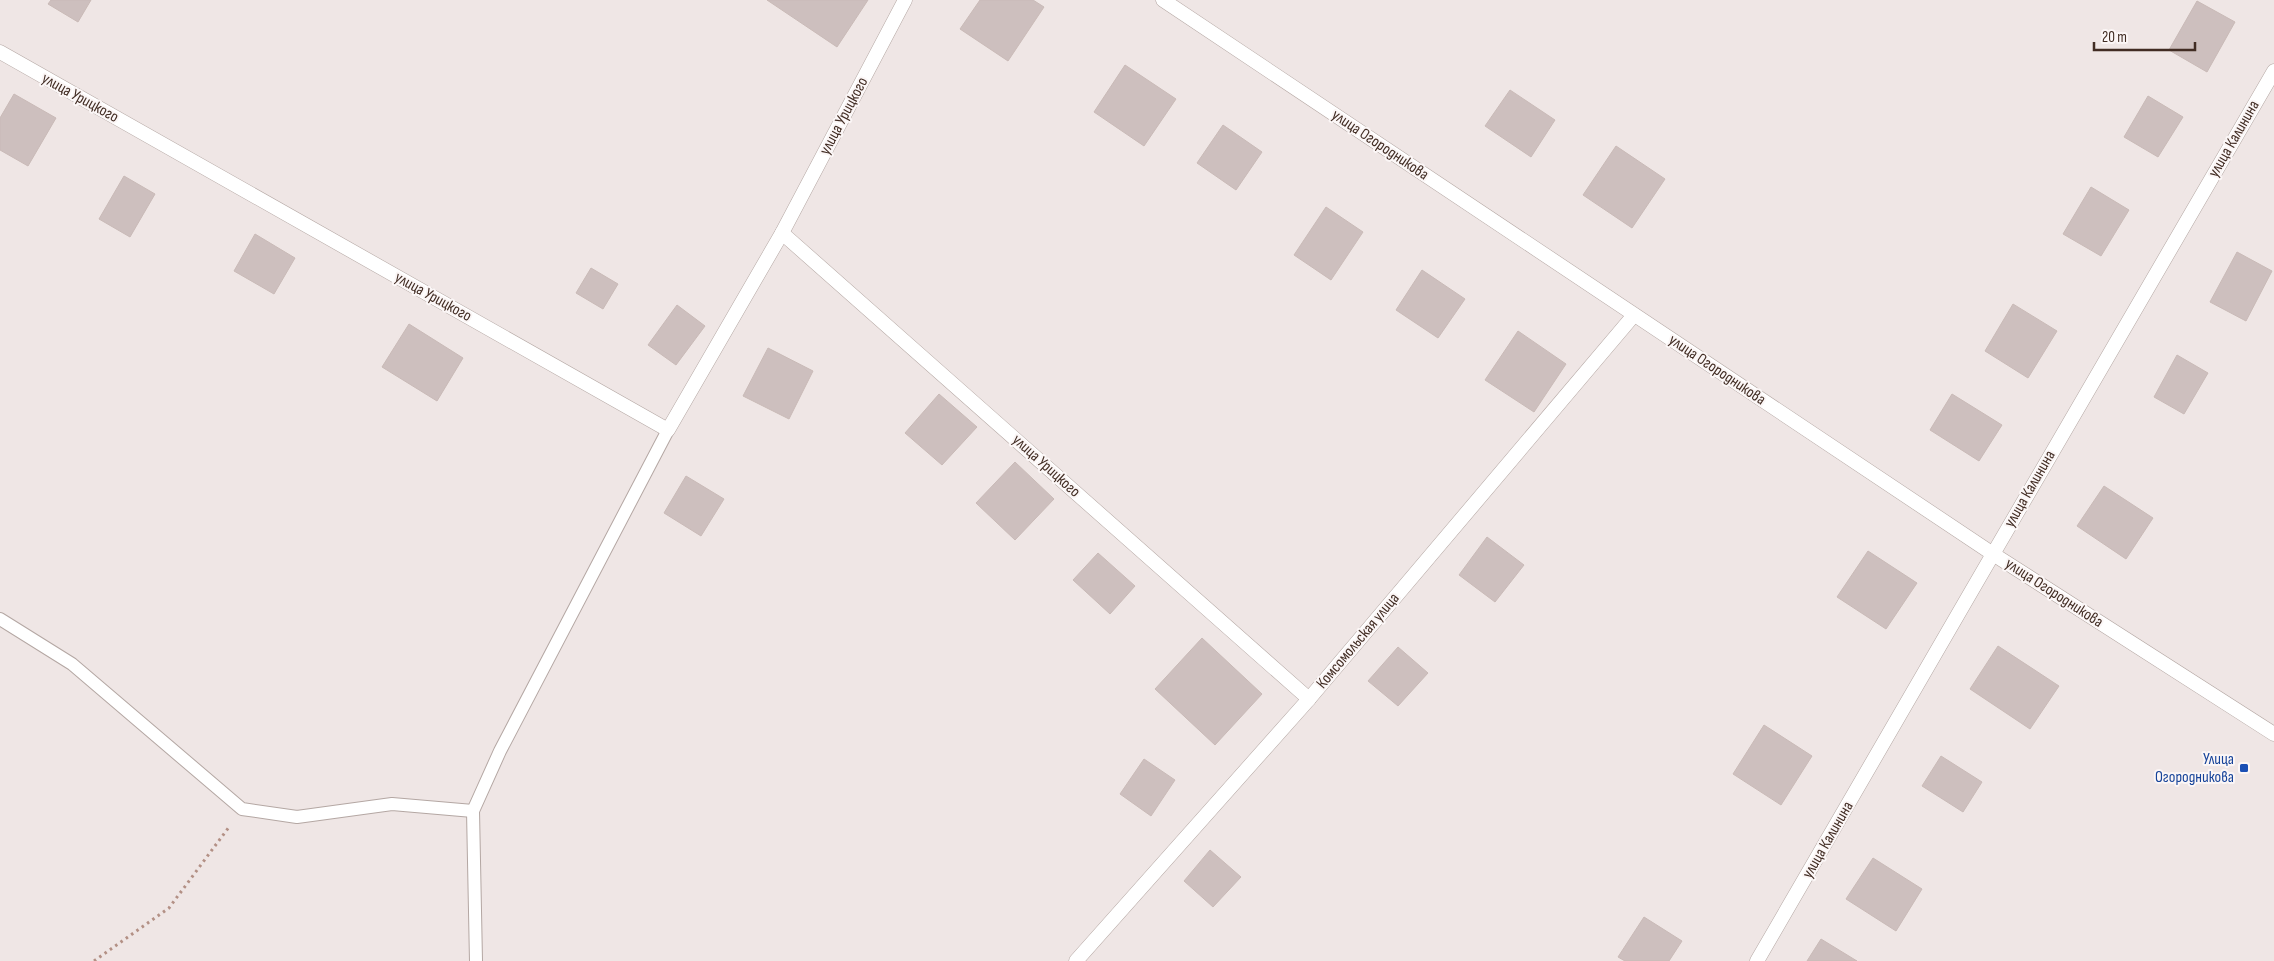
<svg xmlns="http://www.w3.org/2000/svg" width="2274" height="961" font-family="'Sofia Sans Condensed',sans-serif">
<style>
.building{fill:#cdbfbe;stroke:#c9bab7}
.lines{fill:none;stroke-linecap:round;stroke-linejoin:round}
.service-casing{stroke:#b4a7a3;stroke-width:14}
.minor-casing{stroke:#b4a7a3;stroke-width:15}
.tertiary-casing{stroke:#b4a7a3;stroke-width:15}
.path{stroke:#b39085;stroke-width:3;stroke-dasharray:2.5 4;stroke-linecap:butt}
.service{stroke:#fff;stroke-width:12}
.minor{stroke:#fff;stroke-width:14}
.tertiary{stroke:#fff;stroke-width:14}
.transit-dot{fill:#1a4fb4;stroke:#fbf6f6;stroke-width:2}
.labels{text-anchor:middle;dominant-baseline:central;stroke-width:4;stroke-linejoin:round;paint-order:stroke}
.street-label{font-size:16px;fill:#412c23;stroke:#fbf6f6}
.transit-label{font-size:16px;fill:#164399;stroke:#fbf6f6;text-anchor:end}
</style>
<rect width="100%" height="100%" fill="#efe6e5"/>
<g class="building">
<polygon points="51,0 91,0 78,22 48,4"/>
<polygon points="767,0 868,0 837,47"/>
<polygon points="980,0 1033,0 1044,7 1008,61 960,29"/>
<polygon points="2197,1 2235,22 2207,72 2169,50"/>
<polygon points="1125,65 1176,99 1144,146 1094,112"/>
<polygon points="1510,90 1555,120 1531,157 1485,126"/>
<polygon points="14,94 56,118 28,166 0,150 0,118"/>
<polygon points="2148,96 2183,117 2158,157 2124,137"/>
<polygon points="1223,125 1262,152 1236,190 1197,163"/>
<polygon points="1616,146 1665,179 1632,228 1583,195"/>
<polygon points="124,176 155,194 130,237 99,219"/>
<polygon points="2091,187 2129,210 2101,256 2063,234"/>
<polygon points="1326,207 1363,232 1331,280 1294,255"/>
<polygon points="255,234 295,258 274,294 234,271"/>
<polygon points="2237,252 2272,271 2246,321 2210,302"/>
<polygon points="591,268 618,284 603,309 576,293"/>
<polygon points="1422,270 1465,299 1438,338 1396,310"/>
<polygon points="2013,304 2057,331 2028,378 1985,351"/>
<polygon points="677,305 705,326 676,365 648,345"/>
<polygon points="409,324 463,358 437,401 382,367"/>
<polygon points="1518,331 1566,364 1534,412 1485,380"/>
<polygon points="768,348 813,371 789,419 743,396"/>
<polygon points="2177,355 2208,373 2184,414 2154,397"/>
<polygon points="939,394 977,427 942,465 905,433"/>
<polygon points="1952,394 2002,425 1979,461 1930,430"/>
<polygon points="1015,462 1054,499 1015,540 976,503"/>
<polygon points="686,476 724,499 701,536 664,513"/>
<polygon points="2104,486 2153,518 2126,559 2077,526"/>
<polygon points="1487,537 1524,565 1495,602 1459,575"/>
<polygon points="1868,551 1917,583 1886,629 1837,597"/>
<polygon points="1098,553 1135,586 1110,614 1073,580"/>
<polygon points="1202,638 1262,694 1215,745 1155,689"/>
<polygon points="1998,646 2059,686 2030,729 1970,689"/>
<polygon points="1398,647 1428,673 1398,706 1368,681"/>
<polygon points="1764,725 1812,756 1781,805 1733,774"/>
<polygon points="1941,756 1982,782 1963,812 1922,786"/>
<polygon points="1144,759 1175,780 1151,816 1120,794"/>
<polygon points="1210,850 1241,877 1213,907 1184,881"/>
<polygon points="1873,858 1922,889 1896,931 1846,899"/>
<polygon points="1644,917 1682,941 1669,961 1625,961 1618,957"/>
<polygon points="1821,939 1857,961 1807,961"/>
</g>
<g class="lines">
<defs>
<g id="service">
<polyline points="0,619 72,664 242,809 297,817 392,804 473,811"/>
<polyline points="476,961 473,811 500,751 668,430"/>
</g>
<g id="minor">
<polyline points="0,52 668,430 782,233 905,0"/>
<polyline points="782,233 1309,699"/>
<polyline points="1076,961 1309,699 1634,315"/>
</g>
<g id="tertiary">
<polyline points="1163,0 1993,554 2274,734"/>
<path d="M1757,961C1930,665 2100,366 2274,71"/>
</g>
</defs>
<use href="#service" class="service-casing"/>
<use href="#minor" class="minor-casing"/>
<use href="#tertiary" class="tertiary-casing"/>
<polyline class="path" points="94,961 169,908 229,827"/>
<use href="#service" class="service"/>
<use href="#minor" class="minor"/>
<use href="#tertiary" class="tertiary"/>
</g>
<rect class="transit-dot" x="2239" y="763" width="10" height="10" rx="2.5"/>
<g class="labels">
<g class="street-label">
<text transform="translate(80 98) rotate(29)">улица Урицкого</text>
<text transform="translate(844 116) rotate(-62)">улица Урицкого</text>
<text transform="translate(2234 139) rotate(-60)">улица Калинина</text>
<text transform="translate(1380 145) rotate(34)">улица Огородникова</text>
<text transform="translate(433 297) rotate(29)">улица Урицкого</text>
<text transform="translate(1717 370) rotate(34)">улица Огородникова</text>
<text transform="translate(1046 466) rotate(42)">улица Урицкого</text>
<text transform="translate(2030 489) rotate(-60)">улица Калинина</text>
<text transform="translate(2054 593) rotate(33)">улица Огородникова</text>
<text transform="translate(1358 641) rotate(-50)">Комсомольская улица</text>
<text transform="translate(1828 840) rotate(-60)">улица Калинина</text>
</g>
<g class="transit-label">
<text x="2234" y="759">Улица<tspan x="2234" dy="18">Огородникова</tspan></text>
</g>
</g>
<path d="M2094 42v8h101v-8" fill="none" stroke="#412c23" stroke-width="2.5"/>
<text x="2102" y="42" font-size="15" fill="#412c23" stroke="#fbf6f6" stroke-width="4" paint-order="stroke">20 m</text>
</svg>
